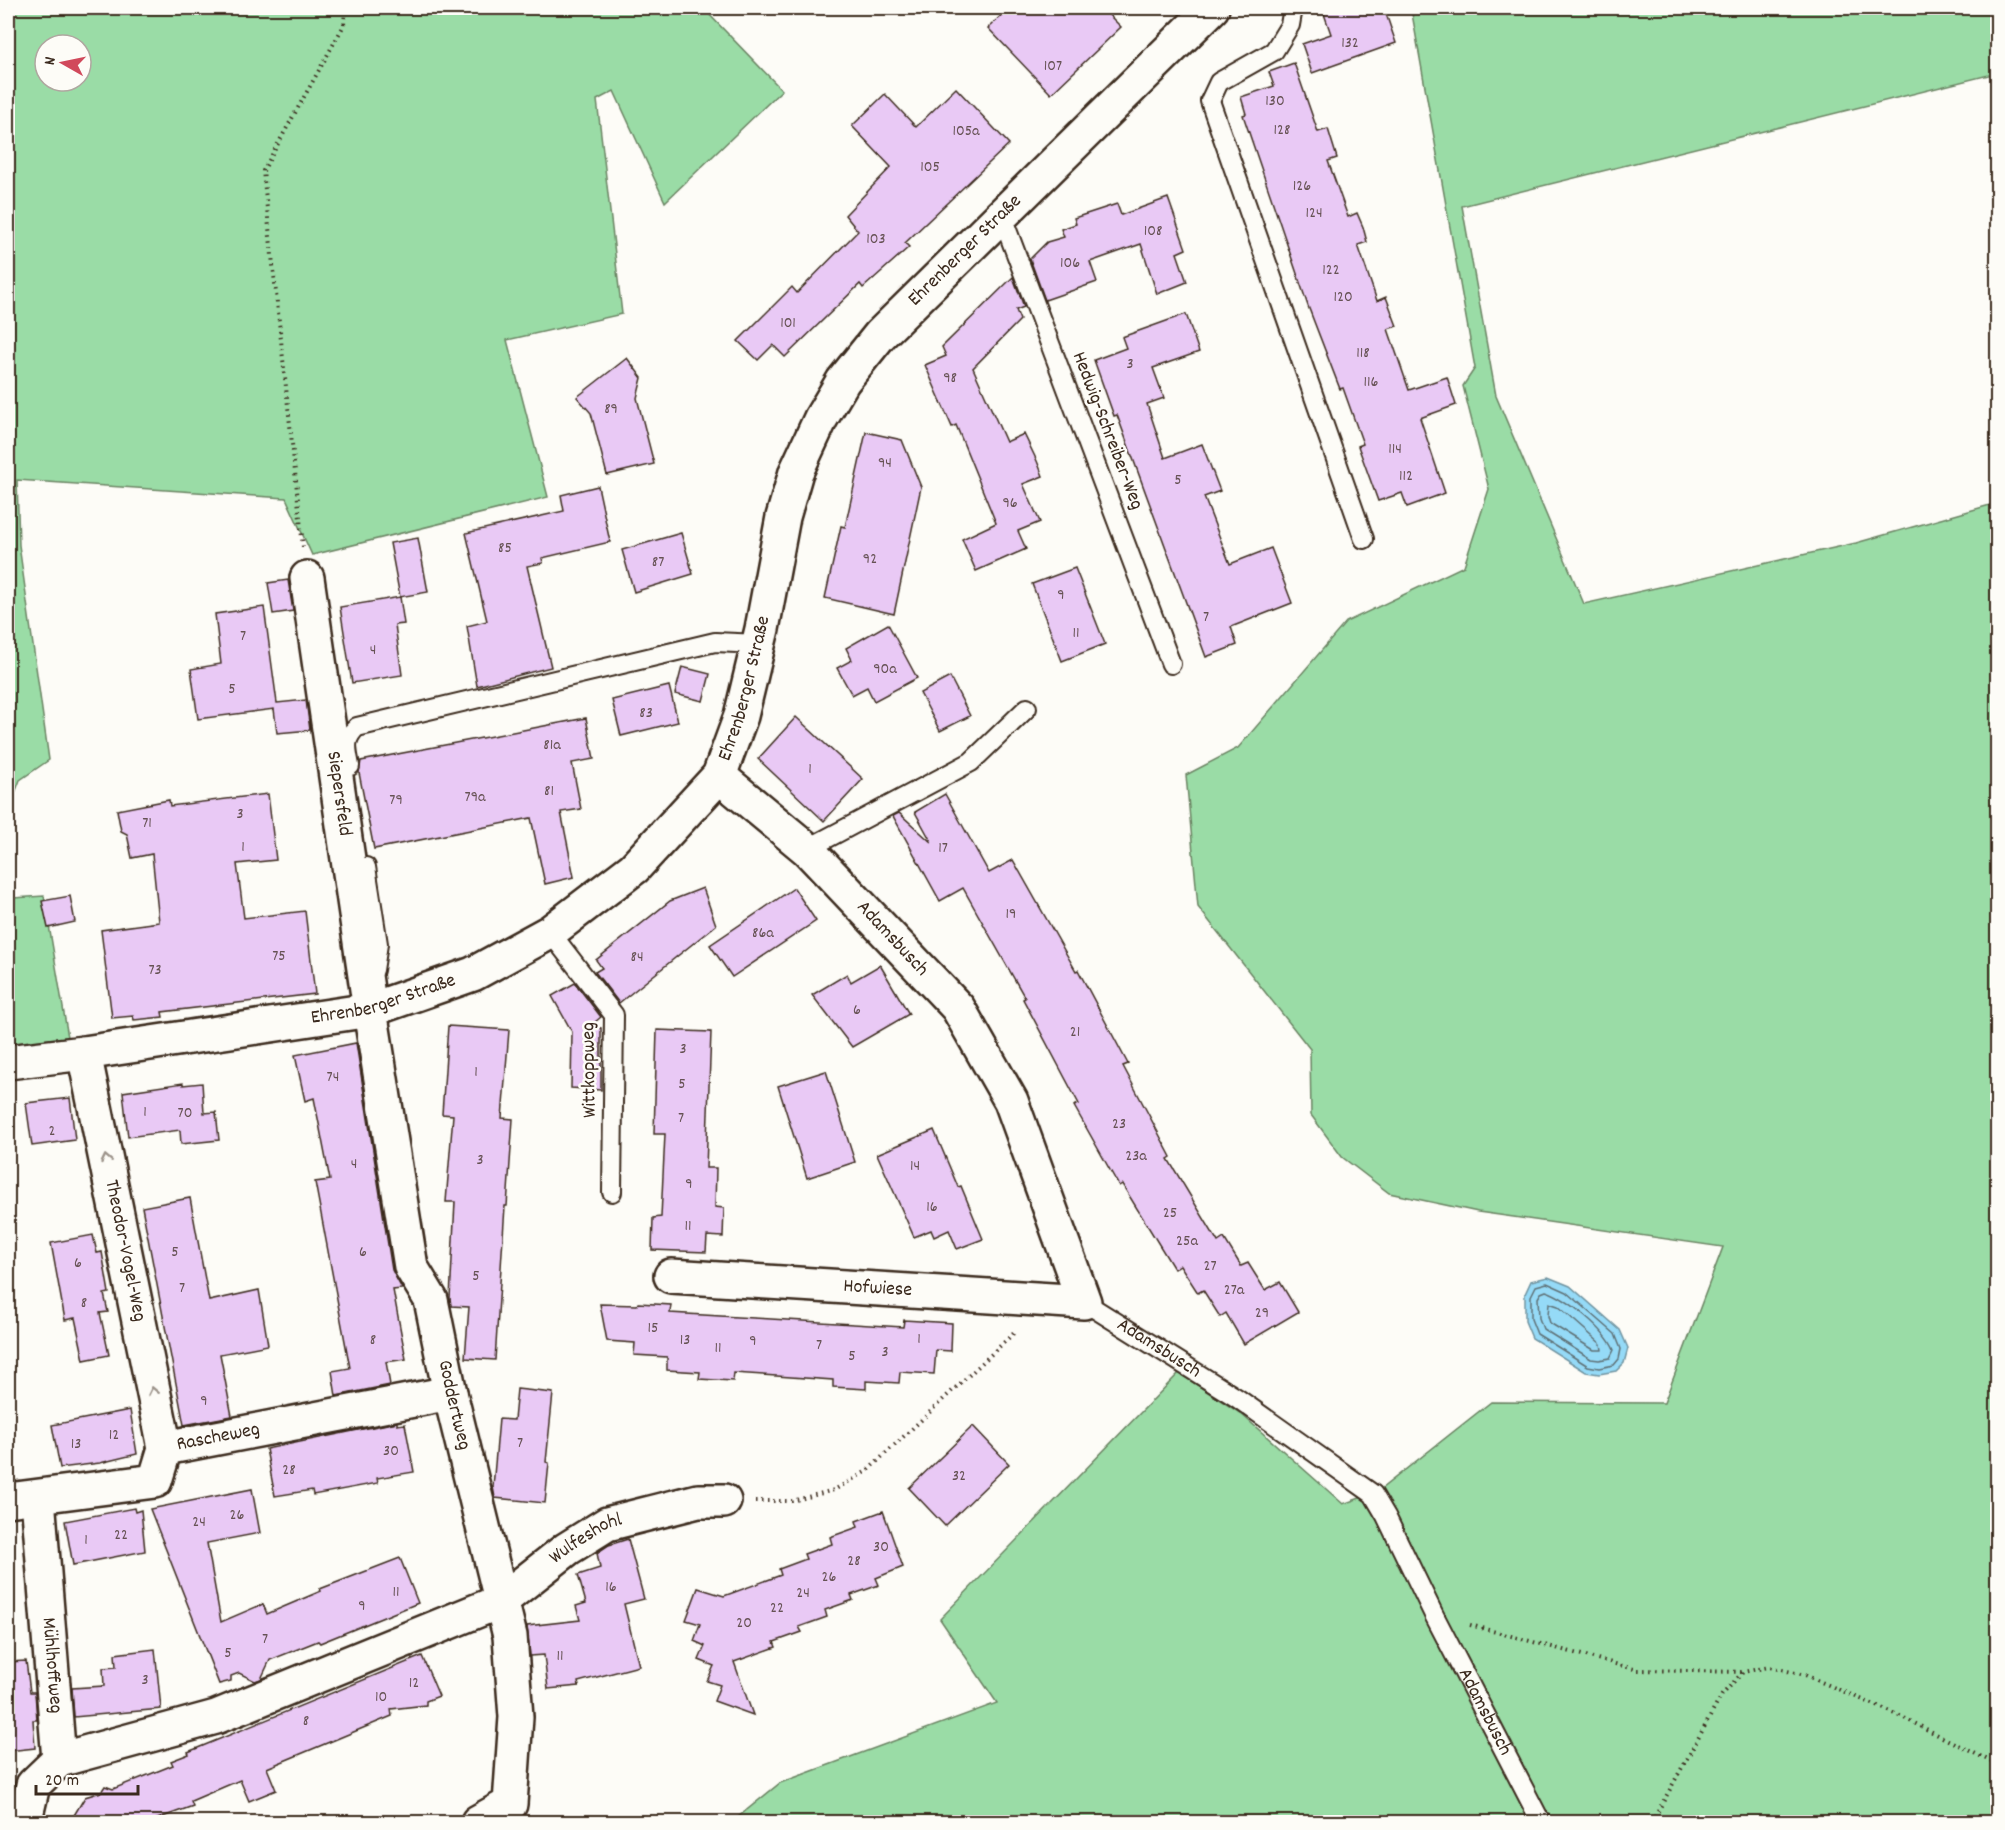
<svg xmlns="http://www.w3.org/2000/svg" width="2005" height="1830" font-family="Dekko,sans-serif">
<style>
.green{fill:#9adca6;stroke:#6a8362;stroke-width:1.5;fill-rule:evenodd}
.water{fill:#95daf7;stroke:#7194a0;stroke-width:1.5}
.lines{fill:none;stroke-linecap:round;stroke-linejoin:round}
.shore{stroke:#5f7075;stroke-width:1.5}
.building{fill:#e9c9f5;stroke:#3b2a1e;stroke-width:1.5}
.service-casing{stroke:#3b2a1e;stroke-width:22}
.minor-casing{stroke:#3b2a1e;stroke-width:38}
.path{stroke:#3b2a1e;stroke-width:4;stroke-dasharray:1.5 4.5;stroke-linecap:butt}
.service{stroke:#fdfcf7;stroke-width:18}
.minor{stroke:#fdfcf7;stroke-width:33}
.oneway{stroke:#9c938a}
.labels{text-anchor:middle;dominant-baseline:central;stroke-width:5;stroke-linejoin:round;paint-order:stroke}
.number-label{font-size:16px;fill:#665254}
.street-label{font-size:20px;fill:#3b2a1e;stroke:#fdfcf7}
</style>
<rect width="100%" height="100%" fill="#fdfcf7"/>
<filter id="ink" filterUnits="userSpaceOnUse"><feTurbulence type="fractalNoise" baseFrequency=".0167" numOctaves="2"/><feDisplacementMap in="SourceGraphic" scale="12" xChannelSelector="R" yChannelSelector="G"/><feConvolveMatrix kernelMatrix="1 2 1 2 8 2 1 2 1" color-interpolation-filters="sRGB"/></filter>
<g filter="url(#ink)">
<g class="green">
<path d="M8,8H703L782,90L665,202L614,91L597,100L622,314L507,340L548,497L312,555L286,498L17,480L19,545L49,760L20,780L8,811ZM45,45H81V81H45Z"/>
<polygon points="1411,8 1997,8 1997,73 1462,206 1496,396 1584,604 1856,543 1997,503 1997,1822 732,1822 780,1783 997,1703 940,1619 1179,1373 1240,1413 1343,1504 1377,1492 1491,1402 1664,1403 1723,1247 1478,1212 1389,1193 1342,1157 1311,1115 1310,1049 1198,907 1186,775 1238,748 1346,622 1464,566 1489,489 1463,386 1475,368"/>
<polygon points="8,889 13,898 44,896 68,1037 8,1044"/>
</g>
<polygon class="water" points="1548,1277 1570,1286 1620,1330 1628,1348 1624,1363 1616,1371 1599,1374 1586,1372 1532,1338 1525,1321 1525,1294 1531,1281"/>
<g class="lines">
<g class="shore">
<polygon points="1547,1283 1567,1292 1615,1334 1621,1349 1619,1359 1614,1365 1599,1368 1588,1366 1537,1334 1531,1319 1531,1296 1536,1286"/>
<path d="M1546,1291C1567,1298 1605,1329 1614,1350L1610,1358L1599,1360L1591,1359L1543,1329L1539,1318L1538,1298L1541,1293Z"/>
<polygon points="1549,1303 1558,1306 1601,1344 1602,1350 1594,1350 1550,1323 1548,1316"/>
</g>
</g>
<g class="building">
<polygon points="1009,8 1102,8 1121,27 1051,94 988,28"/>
<polygon points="1322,8 1384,8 1396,43 1312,73 1302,44 1331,34"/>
<polygon points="1294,63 1318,132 1328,129 1337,158 1328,161 1348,217 1357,213 1363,227 1367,242 1358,245 1377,301 1386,297 1397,326 1388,329 1409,390 1447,377 1456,405 1420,418 1445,493 1407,507 1402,493 1378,501 1358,446 1363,444 1343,388 1340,389 1308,306 1243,115 1246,114 1241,97 1274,86 1269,72"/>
<polygon points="956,88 1009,144 905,243 909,247 863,288 860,284 785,357 773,345 758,360 738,341 792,287 797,293 858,231 845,215 891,167 852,126 885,94 916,127"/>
<polygon points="1168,198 1186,249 1177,253 1187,282 1157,294 1141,244 1090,262 1097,282 1045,300 1030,259 1047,242 1064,237 1061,229 1076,224 1074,218 1117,204 1121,215"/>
<polygon points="1013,277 1024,307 1016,310 1020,320 973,368 1006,442 1024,434 1037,461 1043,476 1023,484 1040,522 1018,531 1026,549 976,571 962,539 996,523 956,425 952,427 925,365 946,356 942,347"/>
<polygon points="1186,314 1199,352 1153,368 1164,398 1147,404 1165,458 1202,444 1220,491 1204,497 1230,564 1271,548 1292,603 1231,627 1237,645 1206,657 1117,415 1114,416 1094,360 1126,348 1122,337"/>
<polygon points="627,358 642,378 637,398 654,464 607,475 591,413 577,397"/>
<polygon points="866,432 902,440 921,487 894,614 825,598 841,526 845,527"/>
<polygon points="598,486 610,542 542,558 543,563 527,566 551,667 477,686 467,626 487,621 466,533 564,511 561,495"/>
<polygon points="681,533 693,574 634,592 622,550"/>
<polygon points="418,538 428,592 400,597 390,543"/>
<polygon points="1075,568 1105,644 1062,661 1032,584"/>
<polygon points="288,580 293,611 273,614 268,583"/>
<polygon points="400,597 404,624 395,625 402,675 352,683 340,607"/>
<polygon points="264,607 277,703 306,700 310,730 277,733 274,709 198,719 191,669 221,664 215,614"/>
<polygon points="888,624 917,678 874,701 867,687 852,695 837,668 852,660 846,648"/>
<polygon points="682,667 710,674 703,701 675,694"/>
<polygon points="950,677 970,716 940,731 920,693"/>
<polygon points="669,686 678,722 621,736 612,700"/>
<polygon points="796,717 863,779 824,821 758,759"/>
<polygon points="586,718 594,759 572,763 581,809 561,812 574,877 545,884 531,818 374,849 359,773 361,761"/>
<polygon points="268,794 276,860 237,864 244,918 305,911 315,994 162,1012 163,1017 134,1020 133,1016 112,1018 101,930 159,922 152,854 132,858 127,834 121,831 117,810 169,800 170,806"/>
<polygon points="945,794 989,873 1013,860 1076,971 1078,970 1128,1064 1123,1066 1171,1157 1168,1159 1218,1242 1224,1238 1241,1266 1248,1263 1265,1290 1280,1282 1298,1312 1244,1344 1226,1313 1220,1317 1203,1290 1198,1293 1180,1265 1174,1269 1122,1184 1119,1186 1074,1106 1079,1104 1023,999 1025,998 963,888 940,901 893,816 899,813 932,843 915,812"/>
<polygon points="703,888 716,925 619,1003 595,972 602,968 596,960 670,901"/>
<polygon points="794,888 816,921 732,977 710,945"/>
<polygon points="70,896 75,922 48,928 42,901"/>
<polygon points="880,965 909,1014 852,1047 812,995 847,974 851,982"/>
<polygon points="575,983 601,1017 588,1028 601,1028 601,1090 571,1088 572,1032 552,996"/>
<polygon points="448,1026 509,1030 502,1118 513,1119 507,1206 505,1206 495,1360 465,1358 469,1307 451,1306 450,1298 455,1202 446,1202 453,1115 442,1114"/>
<polygon points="657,1030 711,1032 706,1168 716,1168 715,1207 724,1208 723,1237 707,1236 706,1252 652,1250 653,1218 661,1217 665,1134 654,1134"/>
<polygon points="356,1043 392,1270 402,1289 393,1290 406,1359 386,1362 390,1385 336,1396 332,1371 350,1368 315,1182 330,1180 314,1098 305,1101 295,1055"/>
<polygon points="826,1071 855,1162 807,1178 778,1086"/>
<polygon points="183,1083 183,1085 202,1083 204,1113 216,1112 219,1140 181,1144 180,1130 128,1137 123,1092"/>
<polygon points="70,1098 75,1140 32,1146 26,1103"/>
<polygon points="934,1130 958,1187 961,1186 983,1239 957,1249 949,1230 934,1237 931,1230 914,1237 877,1154"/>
<polygon points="190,1198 209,1301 259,1290 268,1345 220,1354 232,1416 184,1425 142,1207"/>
<polygon points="93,1235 97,1253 102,1252 109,1293 104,1294 108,1312 100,1313 109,1355 84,1360 75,1318 65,1320 51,1243"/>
<polygon points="638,1303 671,1305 670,1313 787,1320 903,1327 904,1320 952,1323 951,1351 936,1350 934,1374 900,1372 899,1383 866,1381 866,1389 833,1387 833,1380 734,1373 733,1381 699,1379 700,1372 667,1370 667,1357 634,1355 635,1343 607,1341 600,1304 637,1305"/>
<polygon points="517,1389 553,1393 546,1462 549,1463 545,1503 495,1498 493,1487 499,1419 514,1420"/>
<polygon points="130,1410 137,1454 100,1463 60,1468 52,1425"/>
<polygon points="397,1422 397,1425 405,1424 414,1472 377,1478 378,1483 313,1495 312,1490 275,1496 266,1449"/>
<polygon points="973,1426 1009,1464 945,1526 909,1488"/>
<polygon points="252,1489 260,1533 207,1543 221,1622 263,1604 267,1614 321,1591 320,1589 400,1558 418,1603 320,1643 318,1641 270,1660 261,1679 255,1681 239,1673 231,1676 231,1681 219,1684 150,1509"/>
<polygon points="134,1508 135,1512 141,1510 145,1551 73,1565 65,1521"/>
<polygon points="883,1511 903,1567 876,1578 879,1585 851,1595 853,1600 825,1610 827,1617 799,1627 802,1632 774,1642 776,1647 734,1662 753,1715 714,1701 720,1685 707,1681 714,1666 699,1660 705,1646 694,1641 700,1624 686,1620 698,1588 724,1596 781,1575 779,1569 806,1559 804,1554 832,1544 830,1537 858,1527 856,1521"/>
<polygon points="628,1539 644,1599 624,1604 639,1666 578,1682 579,1686 548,1689 544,1655 530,1656 527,1626 580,1620 576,1606 586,1603 578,1575 600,1568 597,1553 609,1545"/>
<polygon points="155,1649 161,1709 74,1717 72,1688 104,1686 103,1668 116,1667 115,1654"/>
<polygon points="422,1656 439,1696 426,1701 426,1705 391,1709 392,1716 267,1768 276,1790 249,1801 240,1780 191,1801 193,1806 149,1822 70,1822 85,1797 101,1792 105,1786 113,1789 173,1765 171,1761 189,1754 188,1752"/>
<polygon points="26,1661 30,1692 35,1692 37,1720 33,1720 35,1748 8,1751 8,1662"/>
</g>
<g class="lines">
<defs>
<g id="service">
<polyline points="1293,8 1290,25 1274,51 1219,82 1210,101 1364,539"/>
<polyline points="1001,214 1171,664"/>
<path d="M350,766C347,749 343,740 357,727L715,642L759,644"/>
<polyline points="807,849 971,762 1027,708"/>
<polyline points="366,867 378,944 374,970"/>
<polyline points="550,932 614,1015 612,1192"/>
<path id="s1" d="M1084,1302L1237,1398L1373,1494L1386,1516L1434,1615L1541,1822"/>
</g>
<g id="minor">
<path id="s2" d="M307,578L370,1010L411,1267L431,1300L450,1393L510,1636L516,1717L510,1804L478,1822"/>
<path id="s3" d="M84,1053L165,1448"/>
<path id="s4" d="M8,1062L84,1053L370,1010L473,974L550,932L634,868L719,776L741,716L762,629L783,517L796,472L821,418L843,381L880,335L1212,8"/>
<path id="s5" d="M671,1276L1084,1302L1011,1101L958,1008L807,849L719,776"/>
<path id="s6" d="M38,1498L59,1760"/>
<path id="s7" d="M8,1500L155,1481L165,1448L450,1393"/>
<path id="s8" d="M27,1822V1811L33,1785L59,1760L216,1717L501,1601L567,1549L607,1524L698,1501H724"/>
</g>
</defs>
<use href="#service" class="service-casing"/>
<use href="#minor" class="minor-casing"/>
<g class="path">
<polyline points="303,547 263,171 344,25 345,8"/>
<polyline points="755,1501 792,1501 834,1490 867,1471 1016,1331"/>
<polyline points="1470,1625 1638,1670 1743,1672"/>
<polyline points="1652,1822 1722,1695 1743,1672 1769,1667 1805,1675 1898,1715 1998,1765"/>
</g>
<use href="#service" class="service"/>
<use href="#minor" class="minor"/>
</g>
<defs><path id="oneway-chevron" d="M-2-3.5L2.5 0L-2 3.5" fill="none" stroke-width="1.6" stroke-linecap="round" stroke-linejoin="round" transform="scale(1.5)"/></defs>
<g class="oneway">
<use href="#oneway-chevron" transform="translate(106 1159) rotate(-102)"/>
<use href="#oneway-chevron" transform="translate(153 1391) rotate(-102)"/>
</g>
</g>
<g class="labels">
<g class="number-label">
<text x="1350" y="43">132</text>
<text x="1053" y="66">107</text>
<text x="1275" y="101">130</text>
<text x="1282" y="130">128</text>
<text x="966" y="131">105a</text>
<text x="930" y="167">105</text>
<text x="1302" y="186">126</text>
<text x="1314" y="213">124</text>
<text x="1153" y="231">108</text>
<text x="876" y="239">103</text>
<text x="1070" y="263">106</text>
<text x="1331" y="270">122</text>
<text x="1343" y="297">120</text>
<text x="788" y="323">101</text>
<text x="1363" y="353">118</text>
<text x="1130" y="364">3</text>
<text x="950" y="378">98</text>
<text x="1371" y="382">116</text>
<text x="611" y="409">89</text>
<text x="1395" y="449">114</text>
<text x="885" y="463">94</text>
<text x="1406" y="476">112</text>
<text x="1178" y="480">5</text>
<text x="1010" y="503">96</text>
<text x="505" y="548">85</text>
<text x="870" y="559">92</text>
<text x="658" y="562">87</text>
<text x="1061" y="595">9</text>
<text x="1206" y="617">7</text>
<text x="1076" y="633">11</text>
<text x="243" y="636">7</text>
<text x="373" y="650">4</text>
<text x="885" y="669">90a</text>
<text x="232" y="689">5</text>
<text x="646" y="713">83</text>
<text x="552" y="745">81a</text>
<text x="810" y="769">1</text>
<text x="549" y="791">81</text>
<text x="475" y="797">79a</text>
<text x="396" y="800">79</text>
<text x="240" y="814">3</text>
<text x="147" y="823">71</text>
<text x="243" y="847">1</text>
<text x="943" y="848">17</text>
<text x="1011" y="914">19</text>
<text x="763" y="933">86a</text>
<text x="279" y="956">75</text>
<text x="637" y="957">84</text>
<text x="155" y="970">73</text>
<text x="857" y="1010">6</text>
<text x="1075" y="1032">21</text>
<text x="683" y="1049">3</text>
<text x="476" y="1072">1</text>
<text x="333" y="1077">74</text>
<text x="682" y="1084">5</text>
<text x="145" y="1112">1</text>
<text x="185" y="1113">70</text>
<text x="681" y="1118">7</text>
<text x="1119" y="1124">23</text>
<text x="52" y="1131">2</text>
<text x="1136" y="1156">23a</text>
<text x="480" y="1160">3</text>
<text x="354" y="1164">4</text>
<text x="915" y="1166">14</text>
<text x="689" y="1184">9</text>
<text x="932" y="1207">16</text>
<text x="1170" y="1213">25</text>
<text x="688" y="1226">11</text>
<text x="1187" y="1241">25a</text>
<text x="175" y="1252">5</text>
<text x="363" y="1252">6</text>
<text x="78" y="1263">6</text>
<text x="1210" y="1266">27</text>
<text x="476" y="1276">5</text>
<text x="182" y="1288">7</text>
<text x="1234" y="1290">27a</text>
<text x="84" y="1303">8</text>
<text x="1262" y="1313">29</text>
<text x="653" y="1328">15</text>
<text x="919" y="1339">1</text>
<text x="373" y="1340">8</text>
<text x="685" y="1340">13</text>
<text x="753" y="1341">9</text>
<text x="819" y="1345">7</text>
<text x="718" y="1348">11</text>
<text x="885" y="1352">3</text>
<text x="852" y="1356">5</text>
<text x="204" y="1401">9</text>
<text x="114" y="1435">12</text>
<text x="520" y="1443">7</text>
<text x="76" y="1444">13</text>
<text x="391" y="1451">30</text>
<text x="289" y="1470">28</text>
<text x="959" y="1476">32</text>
<text x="237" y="1515">26</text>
<text x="199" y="1522">24</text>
<text x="121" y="1535">22</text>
<text x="86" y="1540">1</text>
<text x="881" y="1547">30</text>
<text x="854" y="1561">28</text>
<text x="829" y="1577">26</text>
<text x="611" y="1587">16</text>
<text x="396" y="1592">11</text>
<text x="803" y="1593">24</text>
<text x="362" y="1606">9</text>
<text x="777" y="1608">22</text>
<text x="744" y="1623">20</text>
<text x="265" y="1639">7</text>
<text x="228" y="1653">5</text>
<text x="560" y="1656">11</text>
<text x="145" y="1680">3</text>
<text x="414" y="1683">12</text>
<text x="381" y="1697">10</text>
<text x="306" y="1721">8</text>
</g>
<g class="street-label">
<text stroke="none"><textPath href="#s4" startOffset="1389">Ehrenberger Straße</textPath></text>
<text transform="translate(1107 431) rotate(69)">Hedwig-Schreiber-Weg</text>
<text stroke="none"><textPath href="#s4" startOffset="885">Ehrenberger Straße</textPath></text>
<text stroke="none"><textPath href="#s2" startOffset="218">Siepersfeld</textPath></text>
<text transform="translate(892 939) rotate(47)">Adamsbusch</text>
<text stroke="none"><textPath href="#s4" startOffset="381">Ehrenberger Straße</textPath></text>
<text transform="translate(590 1070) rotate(-91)">Wittkoppweg</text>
<text stroke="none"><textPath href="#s3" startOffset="202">Theodor-Vogel-Weg</textPath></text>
<text stroke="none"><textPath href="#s5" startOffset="207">Hofwiese</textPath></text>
<text stroke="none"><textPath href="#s1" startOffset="88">Adamsbusch</textPath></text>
<text stroke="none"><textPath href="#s2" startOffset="843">Goddertweg</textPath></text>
<text stroke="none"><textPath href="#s7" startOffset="237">Rascheweg</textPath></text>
<text stroke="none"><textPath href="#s8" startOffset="650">Wulfeshohl</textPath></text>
<text stroke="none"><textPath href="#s6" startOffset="168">Mühlhoffweg</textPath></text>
<text stroke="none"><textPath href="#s1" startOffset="592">Adamsbusch</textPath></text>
</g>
</g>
<rect width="2005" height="1830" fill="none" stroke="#fdfcf7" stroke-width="30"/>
<rect x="15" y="15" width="1975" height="1800" fill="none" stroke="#3b2a1e" stroke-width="2" filter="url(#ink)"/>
<g transform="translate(63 63) rotate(279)"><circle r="28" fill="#fdfcf7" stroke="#afa8a0" stroke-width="1.5"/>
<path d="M0-4.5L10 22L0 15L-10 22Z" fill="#d1495b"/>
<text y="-9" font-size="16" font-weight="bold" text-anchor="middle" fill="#3b2a1e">N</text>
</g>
<path d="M36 1785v9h102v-9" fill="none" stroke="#3b2a1e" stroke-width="3"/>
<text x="45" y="1785" font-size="18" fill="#3b2a1e" stroke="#fdfcf7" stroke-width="4.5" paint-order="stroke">20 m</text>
</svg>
